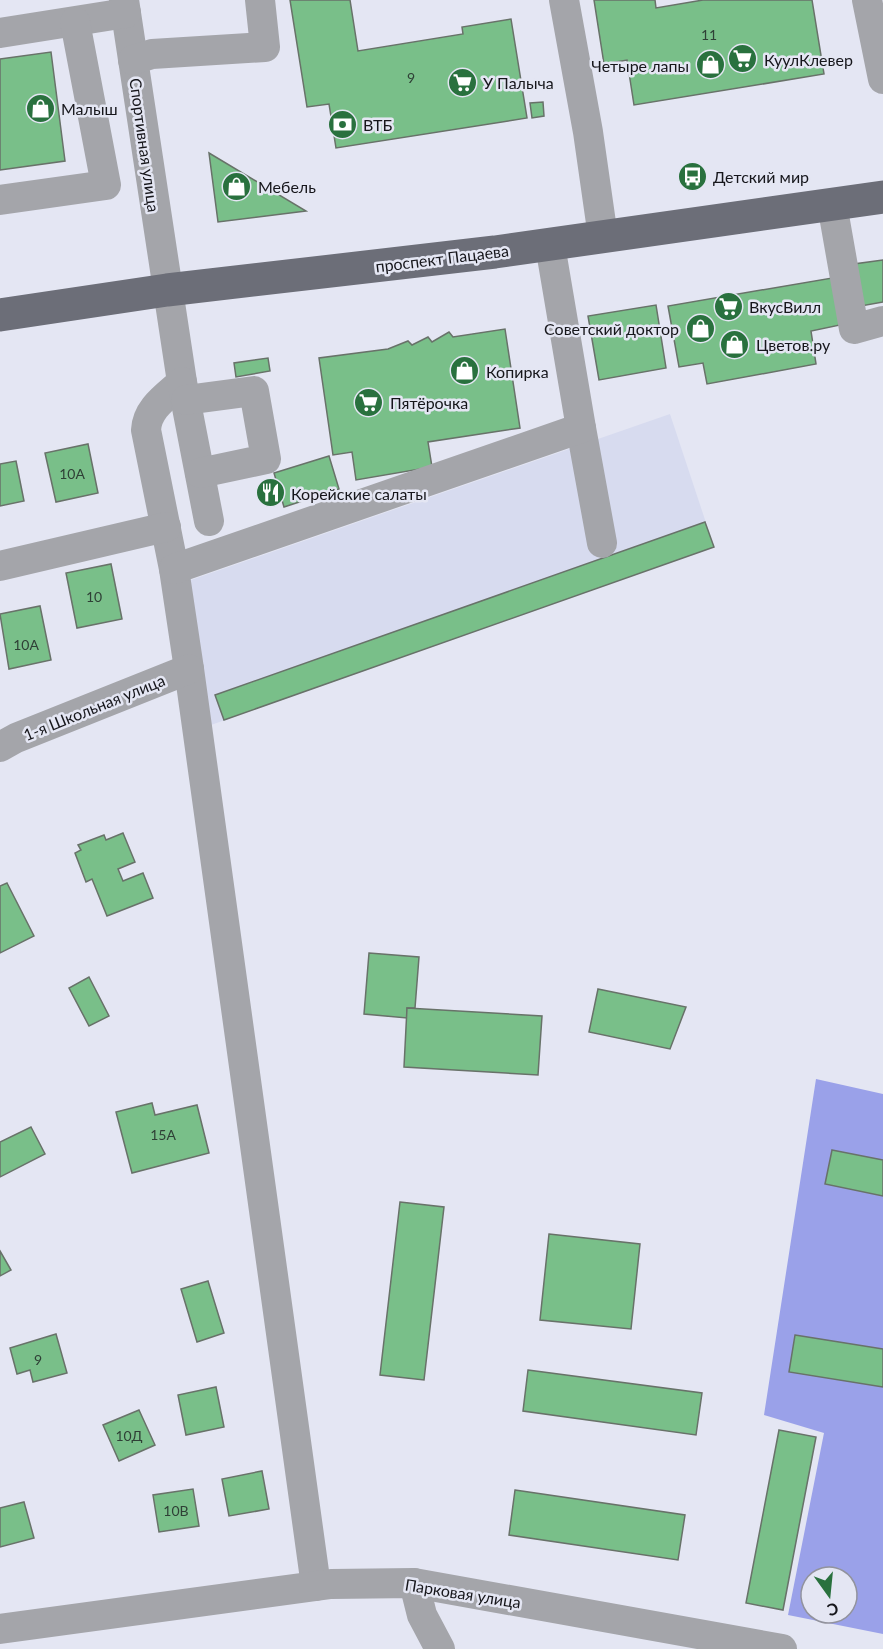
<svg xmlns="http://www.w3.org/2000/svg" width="883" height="1649" font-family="Lato,sans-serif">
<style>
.built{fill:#d7dbef}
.forest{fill:#9aa1e9;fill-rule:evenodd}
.building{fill:#79bf89;stroke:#687269;stroke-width:1.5}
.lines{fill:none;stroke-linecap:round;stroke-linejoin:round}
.minor{stroke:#a4a5aa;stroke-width:30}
.major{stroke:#6c6e78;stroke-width:33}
.labels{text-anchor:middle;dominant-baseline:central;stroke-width:5;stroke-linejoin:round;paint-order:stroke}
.number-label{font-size:14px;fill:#2f4036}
.poi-label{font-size:16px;fill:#16161b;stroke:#e4e6f3;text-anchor:start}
.street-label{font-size:16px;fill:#16161b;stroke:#e4e6f3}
</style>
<rect width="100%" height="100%" fill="#e4e6f3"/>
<polygon class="built" points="670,414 714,547 211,725 188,581"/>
<path class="forest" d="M816,1079L883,1094V1634L788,1615L824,1433L764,1415ZM811,1577H847V1613H811Z"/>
<g class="building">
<polygon points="290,0 350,0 358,51 463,34 462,27 511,19 527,118 336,148 329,104 307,107"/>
<polygon points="594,0 655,0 656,8 703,0 812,0 824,74 634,105 627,60 604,64"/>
<polygon points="51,52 65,161 0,170 0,59"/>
<polygon points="543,102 544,116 532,118 530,103"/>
<polygon points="209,153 306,211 218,222"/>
<polygon points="883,260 883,302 861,306 854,264"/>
<polygon points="832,278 840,325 811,331 816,364 707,384 703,363 679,367 668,306"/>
<polygon points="656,305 666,368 599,380 588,316"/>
<polygon points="505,329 520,428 428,442 432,467 356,480 352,452 333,455 319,358 388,349 408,341 412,345 428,337 432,342 449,332 453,337"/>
<polygon points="268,358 270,371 236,377 234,363"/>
<polygon points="88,444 98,493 56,502 45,453"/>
<polygon points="329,456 339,489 284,507 274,473"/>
<polygon points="16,461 24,501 0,506 0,464"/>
<polygon points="705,522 714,547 224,720 215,695"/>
<polygon points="111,564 122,619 77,628 66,573"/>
<polygon points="40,606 51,660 9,669 0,614"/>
<polygon points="123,833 135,862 118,869 123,881 143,873 153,898 107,916 92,879 86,882 75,853 81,850 78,845 104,835 106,840"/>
<polygon points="7,883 34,936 0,953 0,886"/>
<polygon points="369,953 419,957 415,1008 407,1008 407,1018 364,1014"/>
<polygon points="89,977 109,1016 89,1026 69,988"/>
<polygon points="598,989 686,1007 670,1049 589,1032"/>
<polygon points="407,1008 542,1016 538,1075 404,1067"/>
<polygon points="152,1103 155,1115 197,1105 209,1153 132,1173 116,1112"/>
<polygon points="31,1127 45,1154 0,1177 0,1142"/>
<polygon points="832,1150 883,1160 883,1196 825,1184"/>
<polygon points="400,1202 444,1207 424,1380 380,1375"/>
<polygon points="549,1234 640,1244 631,1329 540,1320"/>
<polygon points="0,1251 11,1270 0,1276"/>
<polygon points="208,1281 224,1333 197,1342 181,1289"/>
<polygon points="56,1334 67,1373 33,1382 30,1370 17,1374 10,1348"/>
<polygon points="795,1335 883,1349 883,1387 789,1372"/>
<polygon points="528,1370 702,1393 696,1435 523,1411"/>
<polygon points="216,1387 224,1427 186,1435 178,1395"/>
<polygon points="139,1410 155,1445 119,1461 103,1425"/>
<polygon points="779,1430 816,1437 783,1610 746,1603"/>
<polygon points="262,1471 269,1509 229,1516 222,1479"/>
<polygon points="193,1489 199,1526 159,1532 153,1495"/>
<polygon points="515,1490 685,1515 678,1560 509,1535"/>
<polygon points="24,1502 34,1538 0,1547 0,1508"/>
</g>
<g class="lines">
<g class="minor">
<path d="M124,0L182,382C167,396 147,408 146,430L174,569L189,669L316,1586"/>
<polyline points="564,0 588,132 603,237"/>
<polyline points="867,0 883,79"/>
<polyline points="0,33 126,13"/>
<polyline points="133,60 152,54 265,47 260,0"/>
<polyline points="0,200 106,185 75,22"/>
<polyline points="832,204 854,329 883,321"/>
<polyline points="182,382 209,521"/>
<polyline points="186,400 254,391 266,459 200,473"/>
<polyline points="581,428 602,543"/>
<polyline points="0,566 166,527"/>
<polyline points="174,569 581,428 550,245"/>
<polyline points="0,747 16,738 189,669"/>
<polyline points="414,1583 422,1615 440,1649"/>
<polyline points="0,1629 331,1584 414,1583 782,1649"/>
</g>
<polyline class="major" points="0,315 167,290 495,252 883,197"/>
</g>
<defs>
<symbol id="supermarket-disc" viewBox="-11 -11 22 22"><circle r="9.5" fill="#29713e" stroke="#e4e6f3"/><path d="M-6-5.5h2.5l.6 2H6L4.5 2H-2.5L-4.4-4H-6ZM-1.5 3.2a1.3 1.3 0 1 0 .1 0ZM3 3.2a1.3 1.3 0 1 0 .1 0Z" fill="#fff"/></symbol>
<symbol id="shop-disc" viewBox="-11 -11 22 22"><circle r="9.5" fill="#29713e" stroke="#e4e6f3"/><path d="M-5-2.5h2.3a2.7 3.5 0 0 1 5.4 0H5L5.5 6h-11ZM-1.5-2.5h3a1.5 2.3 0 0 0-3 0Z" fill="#fff"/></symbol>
<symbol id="bank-disc" viewBox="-11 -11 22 22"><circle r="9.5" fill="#29713e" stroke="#e4e6f3"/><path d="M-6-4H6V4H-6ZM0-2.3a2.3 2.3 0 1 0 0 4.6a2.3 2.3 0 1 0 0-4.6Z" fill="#fff"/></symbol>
<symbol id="bus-disc" viewBox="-11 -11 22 22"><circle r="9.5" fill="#29713e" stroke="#e4e6f3"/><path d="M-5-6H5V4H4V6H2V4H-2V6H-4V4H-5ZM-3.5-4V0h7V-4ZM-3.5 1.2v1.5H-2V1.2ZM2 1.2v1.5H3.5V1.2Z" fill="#fff"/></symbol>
<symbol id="restaurant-disc" viewBox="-11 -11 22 22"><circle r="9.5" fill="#29713e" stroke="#e4e6f3"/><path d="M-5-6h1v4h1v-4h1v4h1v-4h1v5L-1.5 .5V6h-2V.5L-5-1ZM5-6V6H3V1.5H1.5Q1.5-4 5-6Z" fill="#fff"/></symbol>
</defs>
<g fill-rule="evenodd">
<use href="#supermarket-disc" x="726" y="42" width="33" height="33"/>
<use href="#shop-disc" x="694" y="48" width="33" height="33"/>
<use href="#supermarket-disc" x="446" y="66" width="33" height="33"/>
<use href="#shop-disc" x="24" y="92" width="33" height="33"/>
<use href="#bank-disc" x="326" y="108" width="33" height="33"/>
<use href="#bus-disc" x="676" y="160" width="33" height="33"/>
<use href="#shop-disc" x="220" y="170" width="33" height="33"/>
<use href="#supermarket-disc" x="712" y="290" width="33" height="33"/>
<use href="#shop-disc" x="684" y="312" width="33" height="33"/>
<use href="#shop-disc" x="718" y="328" width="33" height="33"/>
<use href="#shop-disc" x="448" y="354" width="33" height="33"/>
<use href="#supermarket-disc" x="352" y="386" width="33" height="33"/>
<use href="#restaurant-disc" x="254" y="476" width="33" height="33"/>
</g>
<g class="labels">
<g class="number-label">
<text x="709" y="34">11</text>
<text x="411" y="77">9</text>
<text x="72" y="473">10А</text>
<text x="94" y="596">10</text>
<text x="26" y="644">10А</text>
<text x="163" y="1134">15А</text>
<text x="38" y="1359">9</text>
<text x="129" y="1435">10Д</text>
<text x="176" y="1510">10В</text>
</g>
<g class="poi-label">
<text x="764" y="59">КуулКлевер</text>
<text x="689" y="65" text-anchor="end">Четыре лапы</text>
<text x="483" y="82">У Палыча</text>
<text x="61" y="108">Малыш</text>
<text x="363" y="124">ВТБ</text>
<text x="713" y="176">Детский мир</text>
<text x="258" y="186">Мебель</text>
<text x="749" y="306">ВкусВилл</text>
<text x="679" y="328" text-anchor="end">Советский доктор</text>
<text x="756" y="344">Цветов.ру</text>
<text x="486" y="371">Копирка</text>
<text x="390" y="402">Пятёрочка</text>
<text x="291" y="493">Корейские салаты</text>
</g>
<g class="street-label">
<text transform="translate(145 145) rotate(82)">Спортивная улица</text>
<text transform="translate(442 258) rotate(-7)">проспект Пацаева</text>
<text transform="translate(94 707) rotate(-22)">1-я Школьная улица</text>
<text transform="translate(463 1593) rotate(9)">Парковая улица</text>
</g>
</g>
<g transform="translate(829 1595) rotate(165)"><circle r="28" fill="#e4e6f3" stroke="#92939d" stroke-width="1.5"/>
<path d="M0-4.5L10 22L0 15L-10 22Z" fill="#29713e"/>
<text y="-9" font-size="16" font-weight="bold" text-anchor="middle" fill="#16161b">С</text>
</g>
</svg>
